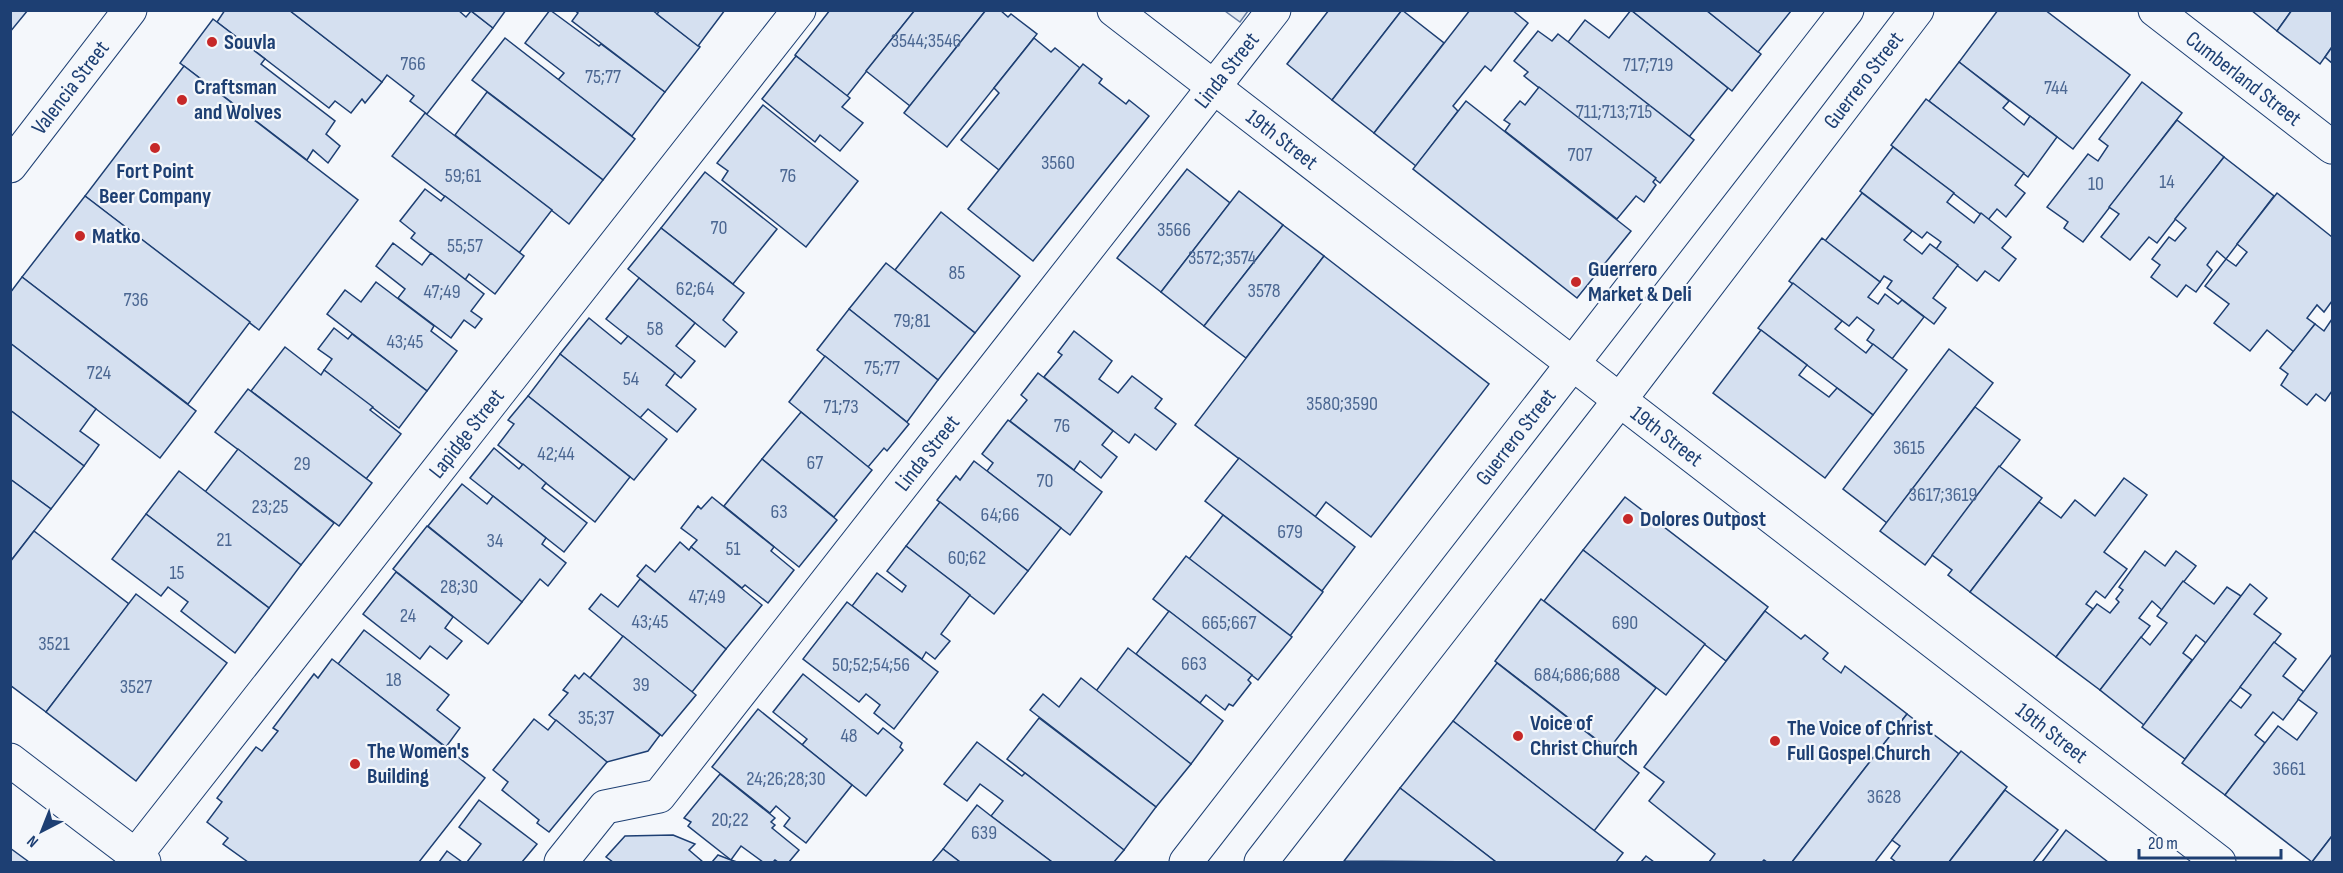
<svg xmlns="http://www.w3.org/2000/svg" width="2343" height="873" font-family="'Sofia Sans Condensed',sans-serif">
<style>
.park{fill:#e3e9f0;stroke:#687fa3;stroke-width:1.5}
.building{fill:#d5e0f0;stroke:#1d3f73;stroke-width:1.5}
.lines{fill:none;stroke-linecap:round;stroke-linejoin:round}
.minor-casing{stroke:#1d3f73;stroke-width:35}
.tertiary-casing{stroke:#1d3f73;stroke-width:35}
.secondary-casing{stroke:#1d3f73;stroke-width:35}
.minor{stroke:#f4f7fb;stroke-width:33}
.tertiary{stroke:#f4f7fb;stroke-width:33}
.secondary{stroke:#f4f7fb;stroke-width:33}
.poi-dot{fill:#c62828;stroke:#f4f7fb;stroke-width:2}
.labels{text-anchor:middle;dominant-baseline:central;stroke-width:4.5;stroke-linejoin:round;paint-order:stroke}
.number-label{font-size:20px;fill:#4b6792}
.poi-label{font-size:22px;font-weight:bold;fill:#1d3f73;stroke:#f4f7fb;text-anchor:start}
.street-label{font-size:22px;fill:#1d3f73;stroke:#f4f7fb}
</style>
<rect width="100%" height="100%" fill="#f4f7fb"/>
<polygon class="park" points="1225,11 1248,11 1240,22"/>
<g class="building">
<polygon points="10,10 28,10 10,32"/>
<polygon points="225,10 289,10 382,82 365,103 362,99 351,113 335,101 329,108 217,22"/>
<polygon points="289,10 458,10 466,17 471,11 493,28 427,114 410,101 414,96 387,75 382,82"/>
<polygon points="470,10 506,10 493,28"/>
<polygon points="550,10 599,46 601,44 665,92 632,136 558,80 564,73 525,43"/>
<polygon points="574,10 652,10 700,47 665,92 572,21 578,13"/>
<polygon points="660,10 725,10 698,46 657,14"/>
<polygon points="830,10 915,10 847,96 795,55"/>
<polygon points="915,10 986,10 910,106 866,71"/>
<polygon points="986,10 1000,10 1008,17 1011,14 1037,34 947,147 904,113"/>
<polygon points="1329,10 1402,10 1332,100 1287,64"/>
<polygon points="1402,10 1444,43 1374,133 1332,100"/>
<polygon points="1470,10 1512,10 1528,23 1491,71 1485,66 1453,106 1458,111 1416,166 1374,133"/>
<polygon points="1631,10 1728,88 1689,137 1568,42 1585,20 1609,38"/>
<polygon points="1631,10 1706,10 1761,54 1732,91"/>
<polygon points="1706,10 1791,10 1791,11 1758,52"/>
<polygon points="1998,10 2045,10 2130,75 2073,149 1959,62"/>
<polygon points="2251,10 2292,10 2277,31"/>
<polygon points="2292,10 2332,10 2332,47 2320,64 2277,31"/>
<polygon points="213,19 265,59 261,64 335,121 326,134 340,146 328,163 313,150 307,160 180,63"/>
<polygon points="1538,31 1552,41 1558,34 1694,140 1660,183 1524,76 1528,72 1514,61"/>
<polygon points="505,38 635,139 603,180 472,80"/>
<polygon points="1034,38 1051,52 1055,48 1080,68 999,170 961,140 999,93 994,88"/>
<polygon points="2332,47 2332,63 2325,57"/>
<polygon points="796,56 850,98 842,107 863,123 840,151 820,135 815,142 762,99"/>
<polygon points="1959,62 2009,101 2003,108 2024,125 2030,116 2057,137 2028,177 1929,101"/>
<polygon points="1083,64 1102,79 1099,83 1126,104 1129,100 1149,116 1033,261 968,209"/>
<polygon points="184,66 358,200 259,330 85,196"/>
<polygon points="2142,82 2182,113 2083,242 2064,228 2068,222 2047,207 2088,154 2098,161 2108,146 2099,139"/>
<polygon points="1539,87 1656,178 1653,182 1656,185 1644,202 1636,196 1617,219 1505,131 1510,124 1504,120 1520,101 1525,105"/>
<polygon points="487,92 603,180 569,224 455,135"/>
<polygon points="1926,99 2024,173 2015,185 2025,193 2006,217 1997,209 1988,220 1891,145"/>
<polygon points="1466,101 1631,231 1577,298 1413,169"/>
<polygon points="763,105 858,181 806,247 722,180 728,171 717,163"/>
<polygon points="425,113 552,210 519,253 392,156"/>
<polygon points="2177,120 2224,157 2157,243 2149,237 2130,260 2101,237 2119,214 2109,207"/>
<polygon points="1893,147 1954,193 1947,202 1974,223 1981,213 2011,237 2002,248 2016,259 1999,281 1985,271 1977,281 1936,249 1941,242 1927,232 1922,238 1860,191"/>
<polygon points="2224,157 2274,196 2226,259 2217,251 2207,265 2212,270 2196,292 2186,285 2177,297 2151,277 2160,265 2152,259 2169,237 2175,241 2186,228 2175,219"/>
<polygon points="1187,169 1230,203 1161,292 1117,258"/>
<polygon points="705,172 777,229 733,284 661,228"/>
<polygon points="425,189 441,201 445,196 524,256 495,294 469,274 465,280 411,238 415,233 400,221"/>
<polygon points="1239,191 1283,225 1204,326 1161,292"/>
<polygon points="1862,193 1912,231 1904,240 1922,254 1930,244 1958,265 1933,298 1946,308 1934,324 1887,288 1892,281 1884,276 1880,282 1825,241"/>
<polygon points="2277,193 2332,237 2332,301 2324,312 2317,305 2307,318 2315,324 2294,352 2267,330 2250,351 2214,323 2229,304 2205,286 2226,259 2236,266 2247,252 2237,244"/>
<polygon points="85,196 250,322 188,404 22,277"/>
<polygon points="941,212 1020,276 975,333 895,270"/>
<polygon points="1283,225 1324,256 1246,358 1204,326"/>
<polygon points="661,228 744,293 723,320 737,332 725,347 628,269"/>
<polygon points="1822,238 1880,282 1868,297 1878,304 1885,294 1898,304 1902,300 1924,317 1892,359 1867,340 1874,330 1857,317 1849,326 1789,281"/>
<polygon points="393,243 422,265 431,253 484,294 471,311 482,319 475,328 464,320 451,338 398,298 405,289 376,266"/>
<polygon points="1324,256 1489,384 1371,537 1326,502 1315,517 1195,425"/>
<polygon points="886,263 975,333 938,380 849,309"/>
<polygon points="22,277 196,411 160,458 10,343 10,293"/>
<polygon points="639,278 695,323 676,346 695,361 681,378 606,319"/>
<polygon points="376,282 434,326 431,331 457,351 427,391 327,314 345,290 361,302"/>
<polygon points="1793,283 1842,321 1835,329 1866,353 1873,344 1907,370 1873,415 1758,328"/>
<polygon points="849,309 938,380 907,422 817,350"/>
<polygon points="589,318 621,344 628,336 675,373 666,385 696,409 677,432 648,409 640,418 560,354"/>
<polygon points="2332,319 2332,391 2325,401 2316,394 2307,405 2281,385 2288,374 2280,368 2315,324 2324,331"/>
<polygon points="334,328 348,339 352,334 427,391 399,428 324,370 332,359 318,349"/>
<polygon points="1761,330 1807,365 1799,375 1829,397 1837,388 1873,415 1825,478 1713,393"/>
<polygon points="1074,331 1112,361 1099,379 1118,393 1132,376 1162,399 1155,408 1176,424 1156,450 1135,434 1129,443 1044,377 1062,355 1058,352"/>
<polygon points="10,343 96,409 80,431 99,445 84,466 10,410"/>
<polygon points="285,347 321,375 324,370 373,407 370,410 401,434 366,479 251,391"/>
<polygon points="1949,349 1993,383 1887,523 1843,489"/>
<polygon points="560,354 667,439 634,480 528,396"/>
<polygon points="825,356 909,424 887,451 884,448 868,467 789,402"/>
<polygon points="1038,373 1113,431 1102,445 1117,457 1101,478 1080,461 1074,470 1010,421 1027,400 1021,395"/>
<polygon points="248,389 372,483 339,526 215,432"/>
<polygon points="528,396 630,477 595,522 498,445 514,424 508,420"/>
<polygon points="1975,407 2020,440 1925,565 1880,531"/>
<polygon points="10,410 84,466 51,509 10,479"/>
<polygon points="801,412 872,470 834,517 762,459"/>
<polygon points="1008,420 1102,492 1070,535 987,471 993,463 982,454"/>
<polygon points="494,448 519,469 523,464 546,483 542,488 587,523 564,552 470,478"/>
<polygon points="238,449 334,523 301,565 205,492"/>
<polygon points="1239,458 1355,547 1322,591 1205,501"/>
<polygon points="762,459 837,520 799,567 724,506"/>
<polygon points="974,461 1061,528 1028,571 937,500 956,476 960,480"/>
<polygon points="1999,466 2042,498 1970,592 1948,575 1952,570 1932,555"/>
<polygon points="179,471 301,565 269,608 146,514"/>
<polygon points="2124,478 2147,495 2104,552 2127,569 2105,598 2096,591 2086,604 2093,609 2056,657 1970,592 2039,502 2061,518 2075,500 2095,516"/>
<polygon points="10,479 51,509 10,562"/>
<polygon points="462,484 487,504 493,496 546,538 542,544 566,563 548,586 540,579 522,602 428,526"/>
<polygon points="712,497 774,547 771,551 794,570 768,603 745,585 742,588 691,547 697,540 681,528 698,506 701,509"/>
<polygon points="1625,497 1768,607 1726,661 1583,550"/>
<polygon points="940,502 1028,571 994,614 906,546"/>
<polygon points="146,514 269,608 235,653 181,611 188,602 168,587 161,596 112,559"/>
<polygon points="1223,515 1323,592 1290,636 1189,559"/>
<polygon points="427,526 522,602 488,644 393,569"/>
<polygon points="34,531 129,604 46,712 10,685 10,562"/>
<polygon points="680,542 689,550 691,547 762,605 726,649 637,576 646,565 655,572"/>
<polygon points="906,546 970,595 941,634 950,641 935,659 926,652 922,659 852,606 877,573 902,592 906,586 887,571"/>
<polygon points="1583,550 1705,644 1666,695 1544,601"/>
<polygon points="2145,551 2165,566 2176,551 2196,566 2162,610 2152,601 2139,618 2150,626 2100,690 2056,657 2097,604 2110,613 2119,602 2116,599 2123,590 2119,587"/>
<polygon points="1186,556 1292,637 1258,680 1153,599"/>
<polygon points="396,572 453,617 445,628 462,641 447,659 430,646 420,659 363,614"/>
<polygon points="640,579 726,649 692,692 589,609 601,594 618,607"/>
<polygon points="2183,581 2214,604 2227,587 2241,596 2206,643 2196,635 2183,653 2192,660 2144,725 2100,690 2141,637 2150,645 2167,623 2157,616"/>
<polygon points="2250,584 2267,598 2254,614 2281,634 2185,759 2142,727"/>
<polygon points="136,594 227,663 136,781 46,712"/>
<polygon points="1541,599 1656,688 1609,749 1495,661"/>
<polygon points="847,602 938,672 894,729 874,713 880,705 866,694 859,702 803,659"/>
<polygon points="1169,611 1252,675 1248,680 1251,683 1233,706 1229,704 1225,710 1206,695 1200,703 1136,654"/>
<polygon points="1765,611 1801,639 1805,635 1828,653 1823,659 1841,673 1845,666 1907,714 1792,862 1767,862 1764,860 1762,862 1709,862 1715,854 1649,801 1664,782 1644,767"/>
<polygon points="364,630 449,695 437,710 460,728 446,747 338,664"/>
<polygon points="623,636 696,695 662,736 590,678"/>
<polygon points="2274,642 2296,659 2283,676 2304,692 2283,720 2273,712 2255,735 2265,743 2225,795 2182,763 2230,700 2241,708 2251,695 2240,687"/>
<polygon points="1128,648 1223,721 1191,764 1096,691"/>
<polygon points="2332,654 2332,836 2312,862 2225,795 2278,726 2297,740 2317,713 2298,699"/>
<polygon points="332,659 485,778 419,862 248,862 223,844 228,838 207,822 222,802 217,798 256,747 262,751 278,731 273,728 314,674 318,678"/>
<polygon points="1497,663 1639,773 1594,831 1453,721"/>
<polygon points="584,673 660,735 648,751 607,762 549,715 568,693 563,690 575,675 579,679"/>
<polygon points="803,674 878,734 883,728 902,743 900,747 903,750 866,796 802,745 807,739 773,712"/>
<polygon points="1081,678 1191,764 1156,807 1030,710 1043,694 1059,707"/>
<polygon points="758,709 852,785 806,843 784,826 790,818 776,806 770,813 712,767"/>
<polygon points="1907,714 1959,754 1875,862 1792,862"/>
<polygon points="1039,718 1156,807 1124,850 1007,759"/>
<polygon points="534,719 548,730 556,720 607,762 549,832 537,823 539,820 502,790 508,782 493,770"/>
<polygon points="1453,721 1623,853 1616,862 1496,862 1400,788"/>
<polygon points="977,742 1022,776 1025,773 1124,850 1114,862 1052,862 991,816 1003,801 980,784 967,801 944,784"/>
<polygon points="1961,751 2007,787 1949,862 1896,862 1891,858 1900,846 1892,840"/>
<polygon points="720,774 775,818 771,822 775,825 772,828 799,850 789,862 778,862 775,860 773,862 763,862 741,846 731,860 688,826 691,822 684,818"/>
<polygon points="1400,788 1496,862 1344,861"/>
<polygon points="2005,790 2058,830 2033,862 1949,862"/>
<polygon points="479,800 537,844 522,862 467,862 481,844 459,827"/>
<polygon points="977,805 991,816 1052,862 960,862 943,849"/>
<polygon points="2066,830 2108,862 2042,862"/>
<polygon points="673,835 695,844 689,850 703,862 613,862 606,857 625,836"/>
<polygon points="2332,836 2332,862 2312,862"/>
<polygon points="10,848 29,862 10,862"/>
<polygon points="943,849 960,862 932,862"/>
<polygon points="447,851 462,862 439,862"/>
<polygon points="718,855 731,860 737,862 712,862"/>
<polygon points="1646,856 1654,862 1641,862"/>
</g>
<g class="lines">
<defs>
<g id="minor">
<path id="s1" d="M1114,10L2219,862"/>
<path id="s2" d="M2155,10L2332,147"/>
<path id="s3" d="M135,856L799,10"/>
<path id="s4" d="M561,862L605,807L659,796L1274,10"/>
</g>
<g id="tertiary">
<path id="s5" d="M10,166L130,10"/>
<polyline points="10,760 144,862"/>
</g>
<g id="secondary">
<path id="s6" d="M1186,862L1847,10"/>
<path id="s7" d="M1261,862L1619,401L1917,10"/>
</g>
</defs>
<use href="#minor" class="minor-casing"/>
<use href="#tertiary" class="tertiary-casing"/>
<use href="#secondary" class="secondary-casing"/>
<use href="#minor" class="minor"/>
<use href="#tertiary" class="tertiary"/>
<use href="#secondary" class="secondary"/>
</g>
<g class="poi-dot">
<circle cx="212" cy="42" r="6"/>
<circle cx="182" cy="100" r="6"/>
<circle cx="155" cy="148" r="6"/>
<circle cx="80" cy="236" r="6"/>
<circle cx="1576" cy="282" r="6"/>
<circle cx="1628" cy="519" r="6"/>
<circle cx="1518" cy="736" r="6"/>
<circle cx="1775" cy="741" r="6"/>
<circle cx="355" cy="764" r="6"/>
</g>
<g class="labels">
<g class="number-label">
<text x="926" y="41">3544;3546</text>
<text x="413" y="64">766</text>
<text x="1648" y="65">717;719</text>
<text x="603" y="77">75;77</text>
<text x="2056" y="88">744</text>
<text x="1614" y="112">711;713;715</text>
<text x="1580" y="155">707</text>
<text x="1058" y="163">3560</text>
<text x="463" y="176">59;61</text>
<text x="788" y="176">76</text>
<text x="2167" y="182">14</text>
<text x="2096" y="184">10</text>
<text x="719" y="228">70</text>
<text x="1174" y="230">3566</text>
<text x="465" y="246">55;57</text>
<text x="1222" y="258">3572;3574</text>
<text x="957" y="273">85</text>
<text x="695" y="289">62;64</text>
<text x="1264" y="291">3578</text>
<text x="442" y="292">47;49</text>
<text x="136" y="300">736</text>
<text x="912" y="321">79;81</text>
<text x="655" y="329">58</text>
<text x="405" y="342">43;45</text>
<text x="882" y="368">75;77</text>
<text x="99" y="373">724</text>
<text x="631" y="379">54</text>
<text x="1342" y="404">3580;3590</text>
<text x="841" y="407">71;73</text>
<text x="1062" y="426">76</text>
<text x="1909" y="448">3615</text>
<text x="556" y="454">42;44</text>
<text x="815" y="463">67</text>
<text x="302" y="464">29</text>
<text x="1045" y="481">70</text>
<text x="1943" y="495">3617;3619</text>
<text x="270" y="507">23;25</text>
<text x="779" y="512">63</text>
<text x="1000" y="515">64;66</text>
<text x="1290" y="532">679</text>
<text x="224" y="540">21</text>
<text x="495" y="541">34</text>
<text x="733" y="549">51</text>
<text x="967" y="558">60;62</text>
<text x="177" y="573">15</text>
<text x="459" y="587">28;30</text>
<text x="707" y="597">47;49</text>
<text x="408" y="616">24</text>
<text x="650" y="622">43;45</text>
<text x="1229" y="623">665;667</text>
<text x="1625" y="623">690</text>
<text x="54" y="644">3521</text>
<text x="1194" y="664">663</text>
<text x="871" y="665">50;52;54;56</text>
<text x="1577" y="675">684;686;688</text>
<text x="394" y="680">18</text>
<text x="641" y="685">39</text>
<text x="136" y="687">3527</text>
<text x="596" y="718">35;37</text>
<text x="849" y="736">48</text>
<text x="2289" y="769">3661</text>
<text x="786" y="779">24;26;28;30</text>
<text x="1884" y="797">3628</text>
<text x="730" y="820">20;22</text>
<text x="984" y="833">639</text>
</g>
<g class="poi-label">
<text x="224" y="42">Souvla</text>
<text x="194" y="87">Craftsman<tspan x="194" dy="25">and Wolves</tspan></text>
<text x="155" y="171" text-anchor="middle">Fort Point<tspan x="155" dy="25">Beer Company</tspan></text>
<text x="92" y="236">Matko</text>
<text x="1588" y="269">Guerrero<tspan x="1588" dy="25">Market &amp; Deli</tspan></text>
<text x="1640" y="519">Dolores Outpost</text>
<text x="1530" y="723">Voice of<tspan x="1530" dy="25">Christ Church</tspan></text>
<text x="1787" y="728">The Voice of Christ<tspan x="1787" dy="25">Full Gospel Church</tspan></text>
<text x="367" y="751">The Women's<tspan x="367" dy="25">Building</tspan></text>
</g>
<g class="street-label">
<text stroke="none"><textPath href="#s4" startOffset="1047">Linda Street</textPath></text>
<text stroke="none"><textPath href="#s2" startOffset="112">Cumberland Street</textPath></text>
<text stroke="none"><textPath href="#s7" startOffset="987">Guerrero Street</textPath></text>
<text stroke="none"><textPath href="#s5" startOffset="99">Valencia Street</textPath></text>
<text stroke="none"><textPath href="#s1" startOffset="212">19th Street</textPath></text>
<text stroke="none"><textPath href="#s3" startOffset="537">Lapidge Street</textPath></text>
<text stroke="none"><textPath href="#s6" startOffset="538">Guerrero Street</textPath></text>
<text stroke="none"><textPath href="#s1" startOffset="698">19th Street</textPath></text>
<text stroke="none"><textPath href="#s4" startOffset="561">Linda Street</textPath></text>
<text stroke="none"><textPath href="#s1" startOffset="1184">19th Street</textPath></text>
</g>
</g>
<rect width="2343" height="873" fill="none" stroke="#1d3f73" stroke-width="24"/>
<g transform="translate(42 831) rotate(222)" stroke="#f4f7fb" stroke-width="4.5" paint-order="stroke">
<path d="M0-4.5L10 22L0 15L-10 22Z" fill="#1d3f73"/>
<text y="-9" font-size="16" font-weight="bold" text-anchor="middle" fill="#1d3f73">N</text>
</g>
<path d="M2139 849v9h142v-9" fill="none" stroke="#1d3f73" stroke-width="3"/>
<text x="2148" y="849" font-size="18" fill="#1d3f73" stroke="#f4f7fb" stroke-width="4.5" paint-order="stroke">20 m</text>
</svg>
